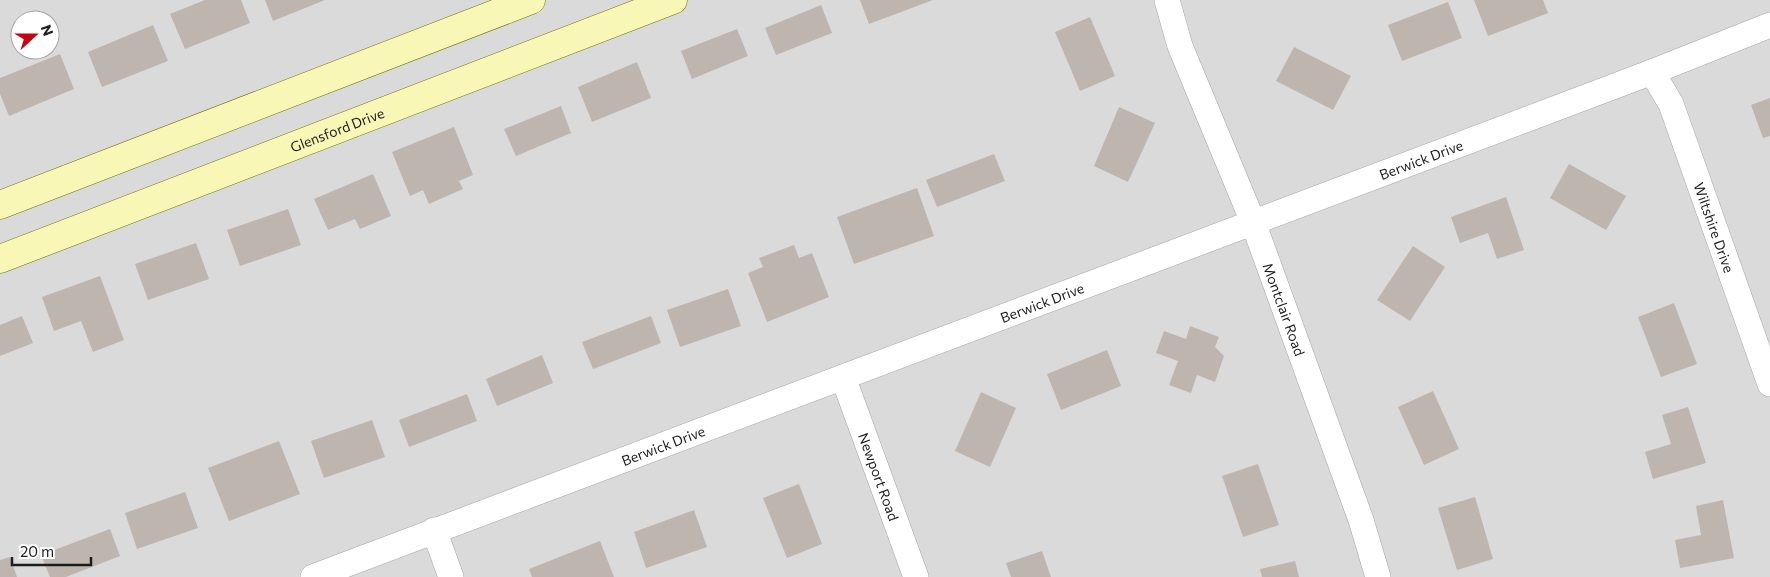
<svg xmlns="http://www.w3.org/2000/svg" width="1770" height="577" font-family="Commissioner,sans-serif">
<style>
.residential{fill:#dbdada;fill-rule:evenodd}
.building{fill:#bfb5af}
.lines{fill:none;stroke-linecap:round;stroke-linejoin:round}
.street-casing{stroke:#a4a4a4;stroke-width:26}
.secondary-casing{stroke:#6f7306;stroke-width:29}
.street{stroke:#fff;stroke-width:25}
.secondary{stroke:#f9f7b6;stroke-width:28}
.labels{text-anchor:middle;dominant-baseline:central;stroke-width:5;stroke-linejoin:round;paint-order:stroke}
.street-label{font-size:14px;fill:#1d1d1d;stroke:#fff}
</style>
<rect width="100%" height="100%" fill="#eeeae3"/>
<path class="residential" d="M0,0H1770V577H0ZM20,20H50V50H20Z"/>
<g class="building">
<polygon points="205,0 241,0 250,23 185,49 170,14"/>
<polygon points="265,0 325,0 273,21"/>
<polygon points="860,0 933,0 869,24"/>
<polygon points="1474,0 1543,0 1548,13 1488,36"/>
<polygon points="1448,2 1462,38 1402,61 1388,25"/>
<polygon points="821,5 832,33 776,55 765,28"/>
<polygon points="1090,17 1115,76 1080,91 1055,32"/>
<polygon points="153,25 168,61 102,87 88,52"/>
<polygon points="737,29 748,56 692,79 681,51"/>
<polygon points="1294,47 1351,76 1333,110 1276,81"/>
<polygon points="60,54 74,89 9,116 0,94 0,78"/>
<polygon points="637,62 651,98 592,122 578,87"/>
<polygon points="1770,98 1770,136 1763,138 1751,105"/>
<polygon points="561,106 571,133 516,156 504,129"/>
<polygon points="1119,107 1155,123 1128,182 1094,166"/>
<polygon points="454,127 473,175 459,181 463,189 429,204 423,190 410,196 392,152"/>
<polygon points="994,154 1005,181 937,207 926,180"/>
<polygon points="1569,164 1626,196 1606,230 1550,198"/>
<polygon points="373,174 391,216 360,229 355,219 328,230 314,199"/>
<polygon points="917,188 934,236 854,264 837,217"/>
<polygon points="1506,197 1524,250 1497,259 1488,233 1460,243 1451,217"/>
<polygon points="288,209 301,245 240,266 227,230"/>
<polygon points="196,243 209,279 148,300 135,264"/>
<polygon points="794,245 799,258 812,253 829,297 767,322 748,273 763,267 759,258"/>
<polygon points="1413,246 1445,267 1410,321 1377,300"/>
<polygon points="100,276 124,340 93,352 81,321 54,331 42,297"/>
<polygon points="728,289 741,326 680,347 667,310"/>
<polygon points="1674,303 1697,364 1661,377 1638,317"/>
<polygon points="22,316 33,343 0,356 0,325"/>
<polygon points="651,316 661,343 593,369 582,342"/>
<polygon points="1190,326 1219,337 1215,347 1224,356 1215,382 1197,375 1191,393 1169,385 1178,361 1156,353 1164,331 1186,339"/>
<polygon points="1107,350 1121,386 1061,410 1047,374"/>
<polygon points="542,355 553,383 497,406 486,379"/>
<polygon points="1433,391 1459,449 1424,465 1398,407"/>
<polygon points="981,392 1016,408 990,467 955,451"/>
<polygon points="467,394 477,421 409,447 399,420"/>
<polygon points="1688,407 1706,463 1653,479 1645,452 1671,444 1662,415"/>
<polygon points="372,420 385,457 324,478 311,441"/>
<polygon points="279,441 300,494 229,521 208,468"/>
<polygon points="1258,464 1279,525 1243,537 1222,476"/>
<polygon points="799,484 822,544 787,558 763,498"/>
<polygon points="185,492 198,528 137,549 125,513"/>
<polygon points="1475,497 1493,559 1457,570 1438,508"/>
<polygon points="1723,500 1734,558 1680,568 1675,540 1701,535 1696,506"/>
<polygon points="694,510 707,547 646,568 634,532"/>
<polygon points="110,529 120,556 66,577 50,577 41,555"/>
<polygon points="600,541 614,577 532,577 529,569"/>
<polygon points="1042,551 1051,577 1011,577 1006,563"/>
<polygon points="10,557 17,577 0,577 0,560"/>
<polygon points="1295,561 1299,577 1262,577 1260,569"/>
</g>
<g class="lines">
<defs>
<g id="street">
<path id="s1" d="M1167,0L1180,46L1253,222L1361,520L1378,577"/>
<path id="s2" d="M1652,72L1671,104L1770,384"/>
<path id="s3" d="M843,377L916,577"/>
<polyline points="434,530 451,577"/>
<path id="s4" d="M313,577L1652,72L1770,25"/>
</g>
<g id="secondary">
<polyline points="0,205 531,0"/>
<path id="s5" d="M0,259L673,0"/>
</g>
</defs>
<use href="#street" class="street-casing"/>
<use href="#secondary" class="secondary-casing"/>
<use href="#street" class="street"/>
<use href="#secondary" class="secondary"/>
</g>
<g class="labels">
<g class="street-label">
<text stroke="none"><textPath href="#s5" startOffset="361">Glensford Drive</textPath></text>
<text stroke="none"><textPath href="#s4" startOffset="1184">Berwick Drive</textPath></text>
<text stroke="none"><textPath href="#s2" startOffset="168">Wiltshire Drive</textPath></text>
<text stroke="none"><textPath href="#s4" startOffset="779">Berwick Drive</textPath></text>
<text stroke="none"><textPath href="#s1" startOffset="331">Montclair Road</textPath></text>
<text stroke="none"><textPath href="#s4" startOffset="374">Berwick Drive</textPath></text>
<text stroke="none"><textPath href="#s3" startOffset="106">Newport Road</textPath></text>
</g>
</g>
<g transform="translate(35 35) rotate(69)"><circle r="24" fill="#ffffff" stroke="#a5a5a5"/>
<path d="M0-4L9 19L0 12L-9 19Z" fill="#c80210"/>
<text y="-8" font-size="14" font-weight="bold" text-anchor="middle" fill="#1d1d1d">N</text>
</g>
<path d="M12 557v8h79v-8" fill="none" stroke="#1d1d1d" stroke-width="2.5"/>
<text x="20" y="557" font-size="15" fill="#1d1d1d" stroke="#ffffff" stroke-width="4" paint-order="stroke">20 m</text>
</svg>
